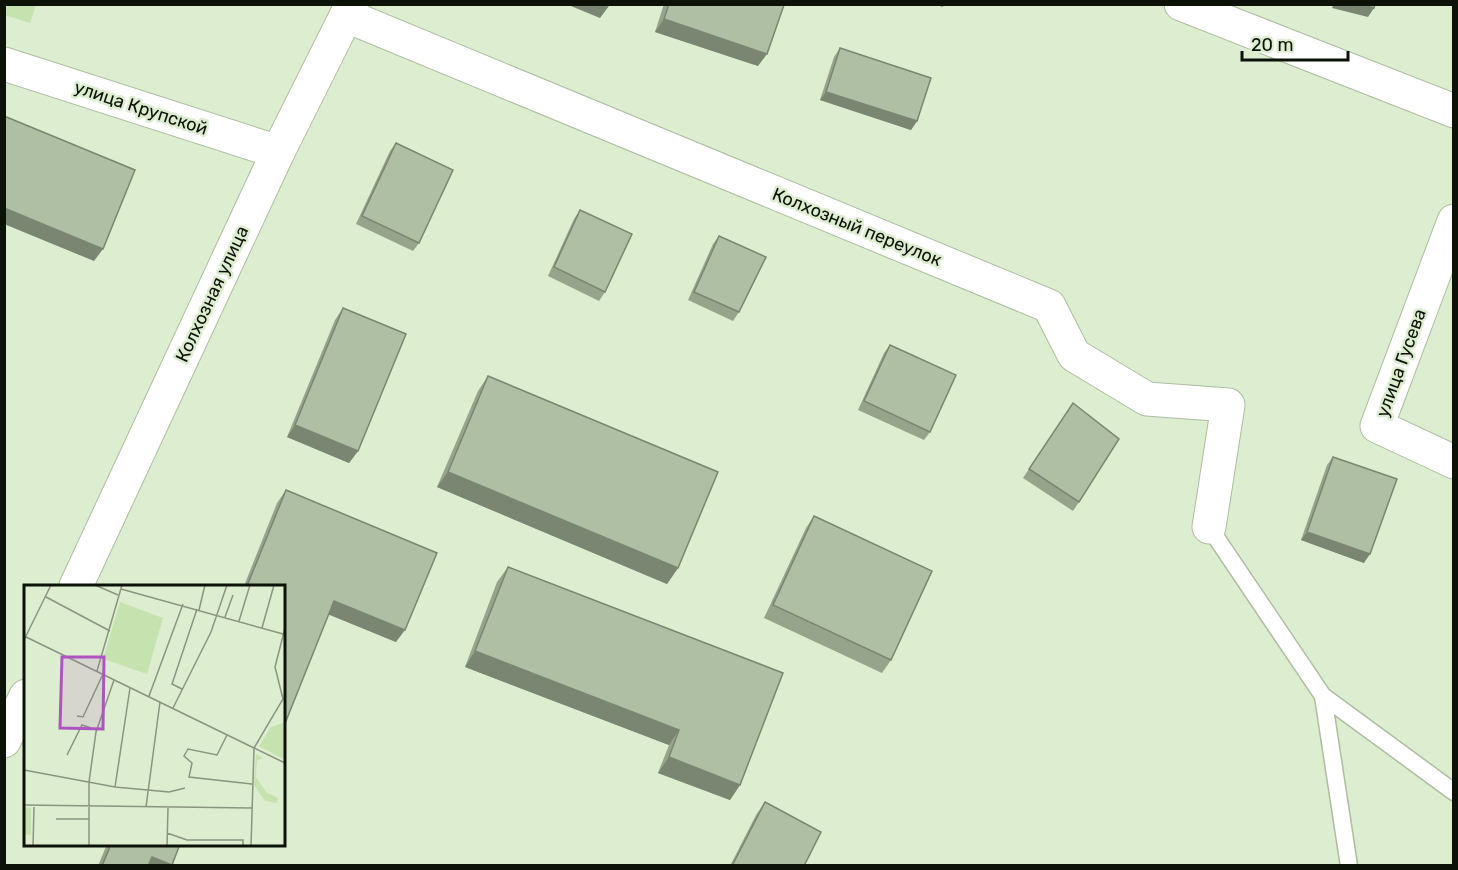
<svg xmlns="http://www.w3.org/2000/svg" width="1458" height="870" font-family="Rubik,sans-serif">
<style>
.green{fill:#c6e2af}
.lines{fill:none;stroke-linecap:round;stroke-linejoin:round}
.lane-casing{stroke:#adbda1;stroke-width:19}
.street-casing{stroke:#adbda1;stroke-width:35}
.secondary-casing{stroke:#adbda1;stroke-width:35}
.lane{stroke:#fff;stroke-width:16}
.street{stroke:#fff;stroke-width:33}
.secondary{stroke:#fff;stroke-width:33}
.wall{fill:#96a48c}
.shaded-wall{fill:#7a8672}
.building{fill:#afbfa3;stroke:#7a8672;stroke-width:1.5}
.labels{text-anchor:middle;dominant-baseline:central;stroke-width:5;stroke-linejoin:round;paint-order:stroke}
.street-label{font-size:18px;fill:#0d1208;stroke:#ddedd0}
.inset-road{fill:none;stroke:#8a9580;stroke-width:1.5}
.view{fill:#ae54c1;fill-opacity:0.15;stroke:#ae54c1;stroke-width:3}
.inset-edge{fill:none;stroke:#0d1208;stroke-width:3}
</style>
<rect width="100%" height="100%" fill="#ddedd0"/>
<polygon class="green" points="5,4 36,4 36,5 30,23 5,15"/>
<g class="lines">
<defs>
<g id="lane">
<polyline points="1209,527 1323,696 1454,792"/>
<polyline points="1323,696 1349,866"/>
</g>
<g id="street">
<polyline points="1181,4 1454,111"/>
<polyline points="347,16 1049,306 1074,355 1147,399 1228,405 1209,527"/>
<polyline points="4,64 278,152"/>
<polyline points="1454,221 1377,426 1454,462"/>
</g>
<g id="secondary">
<polyline points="76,586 278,152 352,4"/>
<polyline points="4,741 26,696"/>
</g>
</defs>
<use href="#lane" class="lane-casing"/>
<use href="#street" class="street-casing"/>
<use href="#secondary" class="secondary-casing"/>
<use href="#lane" class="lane"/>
<use href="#street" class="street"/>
<use href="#secondary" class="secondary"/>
</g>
<g class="wall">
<polygon points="664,4 784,5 758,66 655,32"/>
<polygon points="840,48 917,121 911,130 820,100 834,57"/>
<polygon points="396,143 419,243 413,251 356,224 390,151"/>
<polygon points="580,210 605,292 599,301 548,276 574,219"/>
<polygon points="719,236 739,312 733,321 688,300 713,244"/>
<polygon points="343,308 358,451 349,463 287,437 335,320"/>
<polygon points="890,345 930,432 924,440 858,410 884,353"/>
<polygon points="488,376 678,568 667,584 437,487 478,391"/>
<polygon points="1073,403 1079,502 1073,511 1023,478"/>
<polygon points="1333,457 1364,563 1301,540 1327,465"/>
<polygon points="286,490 396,642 328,614 284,586 244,586 277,503"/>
<polygon points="814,516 891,660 882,673 764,618 806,528"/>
<polygon points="508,567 740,785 730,800 658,773 669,745 465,667 497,582"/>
<polygon points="765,802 804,866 730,866 756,815"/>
<polygon points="107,844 180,844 172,866 98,866"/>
</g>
<g class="shaded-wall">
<polygon points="566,4 605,4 609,6 600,18"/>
<polygon points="933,4 944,4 943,7"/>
<polygon points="1334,4 1360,4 1374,8 1368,17 1332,8"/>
<polygon points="664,19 767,54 758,66 655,32"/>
<polygon points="826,92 917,121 911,130 820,100"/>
<polygon points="4,208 103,249 94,261 4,224"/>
<polygon points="295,425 358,451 349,463 287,437"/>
<polygon points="448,472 678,568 667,584 437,487"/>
<polygon points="1307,532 1370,554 1364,563 1301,540"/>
<polygon points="334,601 405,630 396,642 325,613"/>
<polygon points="475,651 679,730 669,745 465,667"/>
<polygon points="669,757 740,785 730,800 658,773"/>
<polygon points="152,857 172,865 145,866"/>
</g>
<g class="building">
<polygon points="669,4 783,4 784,5 767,54 664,19"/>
<polygon points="1360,4 1375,4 1374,8"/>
<polygon points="840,48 931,78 917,121 826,92"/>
<polygon points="4,116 135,170 103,249 4,208"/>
<polygon points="396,143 453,170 419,243 362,216"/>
<polygon points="580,210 632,234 605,292 554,267"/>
<polygon points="719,236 766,257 739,312 694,292"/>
<polygon points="343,308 406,334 358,451 295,425"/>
<polygon points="890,345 956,375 930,432 864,401"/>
<polygon points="488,376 718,472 678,568 448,472"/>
<polygon points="1073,403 1119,439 1079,502 1029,469"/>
<polygon points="1333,457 1397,479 1370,554 1307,532"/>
<polygon points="286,490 437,553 405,630 334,601 284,726 284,586 247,586"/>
<polygon points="814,516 932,571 891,660 773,605"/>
<polygon points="508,567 783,673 740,785 669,757 679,730 475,651"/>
<polygon points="765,802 821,832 804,866 732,866"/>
<polygon points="111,844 180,844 172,865 152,857 148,866 102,866"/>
</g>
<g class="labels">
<g class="street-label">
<text transform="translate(141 108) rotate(18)">улица Крупской</text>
<text transform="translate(857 227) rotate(22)">Колхозный переулок</text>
<text transform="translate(212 294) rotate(-65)">Колхозная улица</text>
<text transform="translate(1401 363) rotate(-70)">улица Гусева</text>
</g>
</g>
<g transform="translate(24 585)">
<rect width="261" height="261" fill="#ddedd0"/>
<path d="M96,17L139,33L123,89L79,74ZM261,132V175L235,161L247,142L259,138ZM232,169L239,173L233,175L232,192L242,207L254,213L253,218L241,216L232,203L230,199ZM0,222L7,223V250L0,249Z" fill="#c6e2af"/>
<path class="inset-road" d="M71,0L94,10M97,4L259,49M22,12L86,46M175,25L181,0M201,32L209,10M215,36L226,0M238,43L250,0M0,51L230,163M0,55L27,0M73,86L98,0M158,104L148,99L173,24M125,111L159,19M149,123L187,47L203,0M53,131L59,132L79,89M203,150L193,170L164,164L160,171L168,178L165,192L228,199M230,163L259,114L251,82L261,43M230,163L261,178M43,170L58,140L73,145M0,185L91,202L145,207L161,203M91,202L106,103M0,220L228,223M122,222L136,117M32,234H65M143,248L163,255H219V261M9,261L10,222M65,261V197L72,147L90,95M143,261L144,223M227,261L230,163"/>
<path class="view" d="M38,72H80L79,144L36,143Z"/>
<rect width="261" height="261" class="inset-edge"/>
</g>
<rect width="1458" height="870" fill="none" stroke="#0d1208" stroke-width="12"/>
<path d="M1242 51v9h106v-9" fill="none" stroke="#0d1208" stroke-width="3"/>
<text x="1251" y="51" font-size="18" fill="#0d1208" stroke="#ddedd0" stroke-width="4.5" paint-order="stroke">20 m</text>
</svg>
